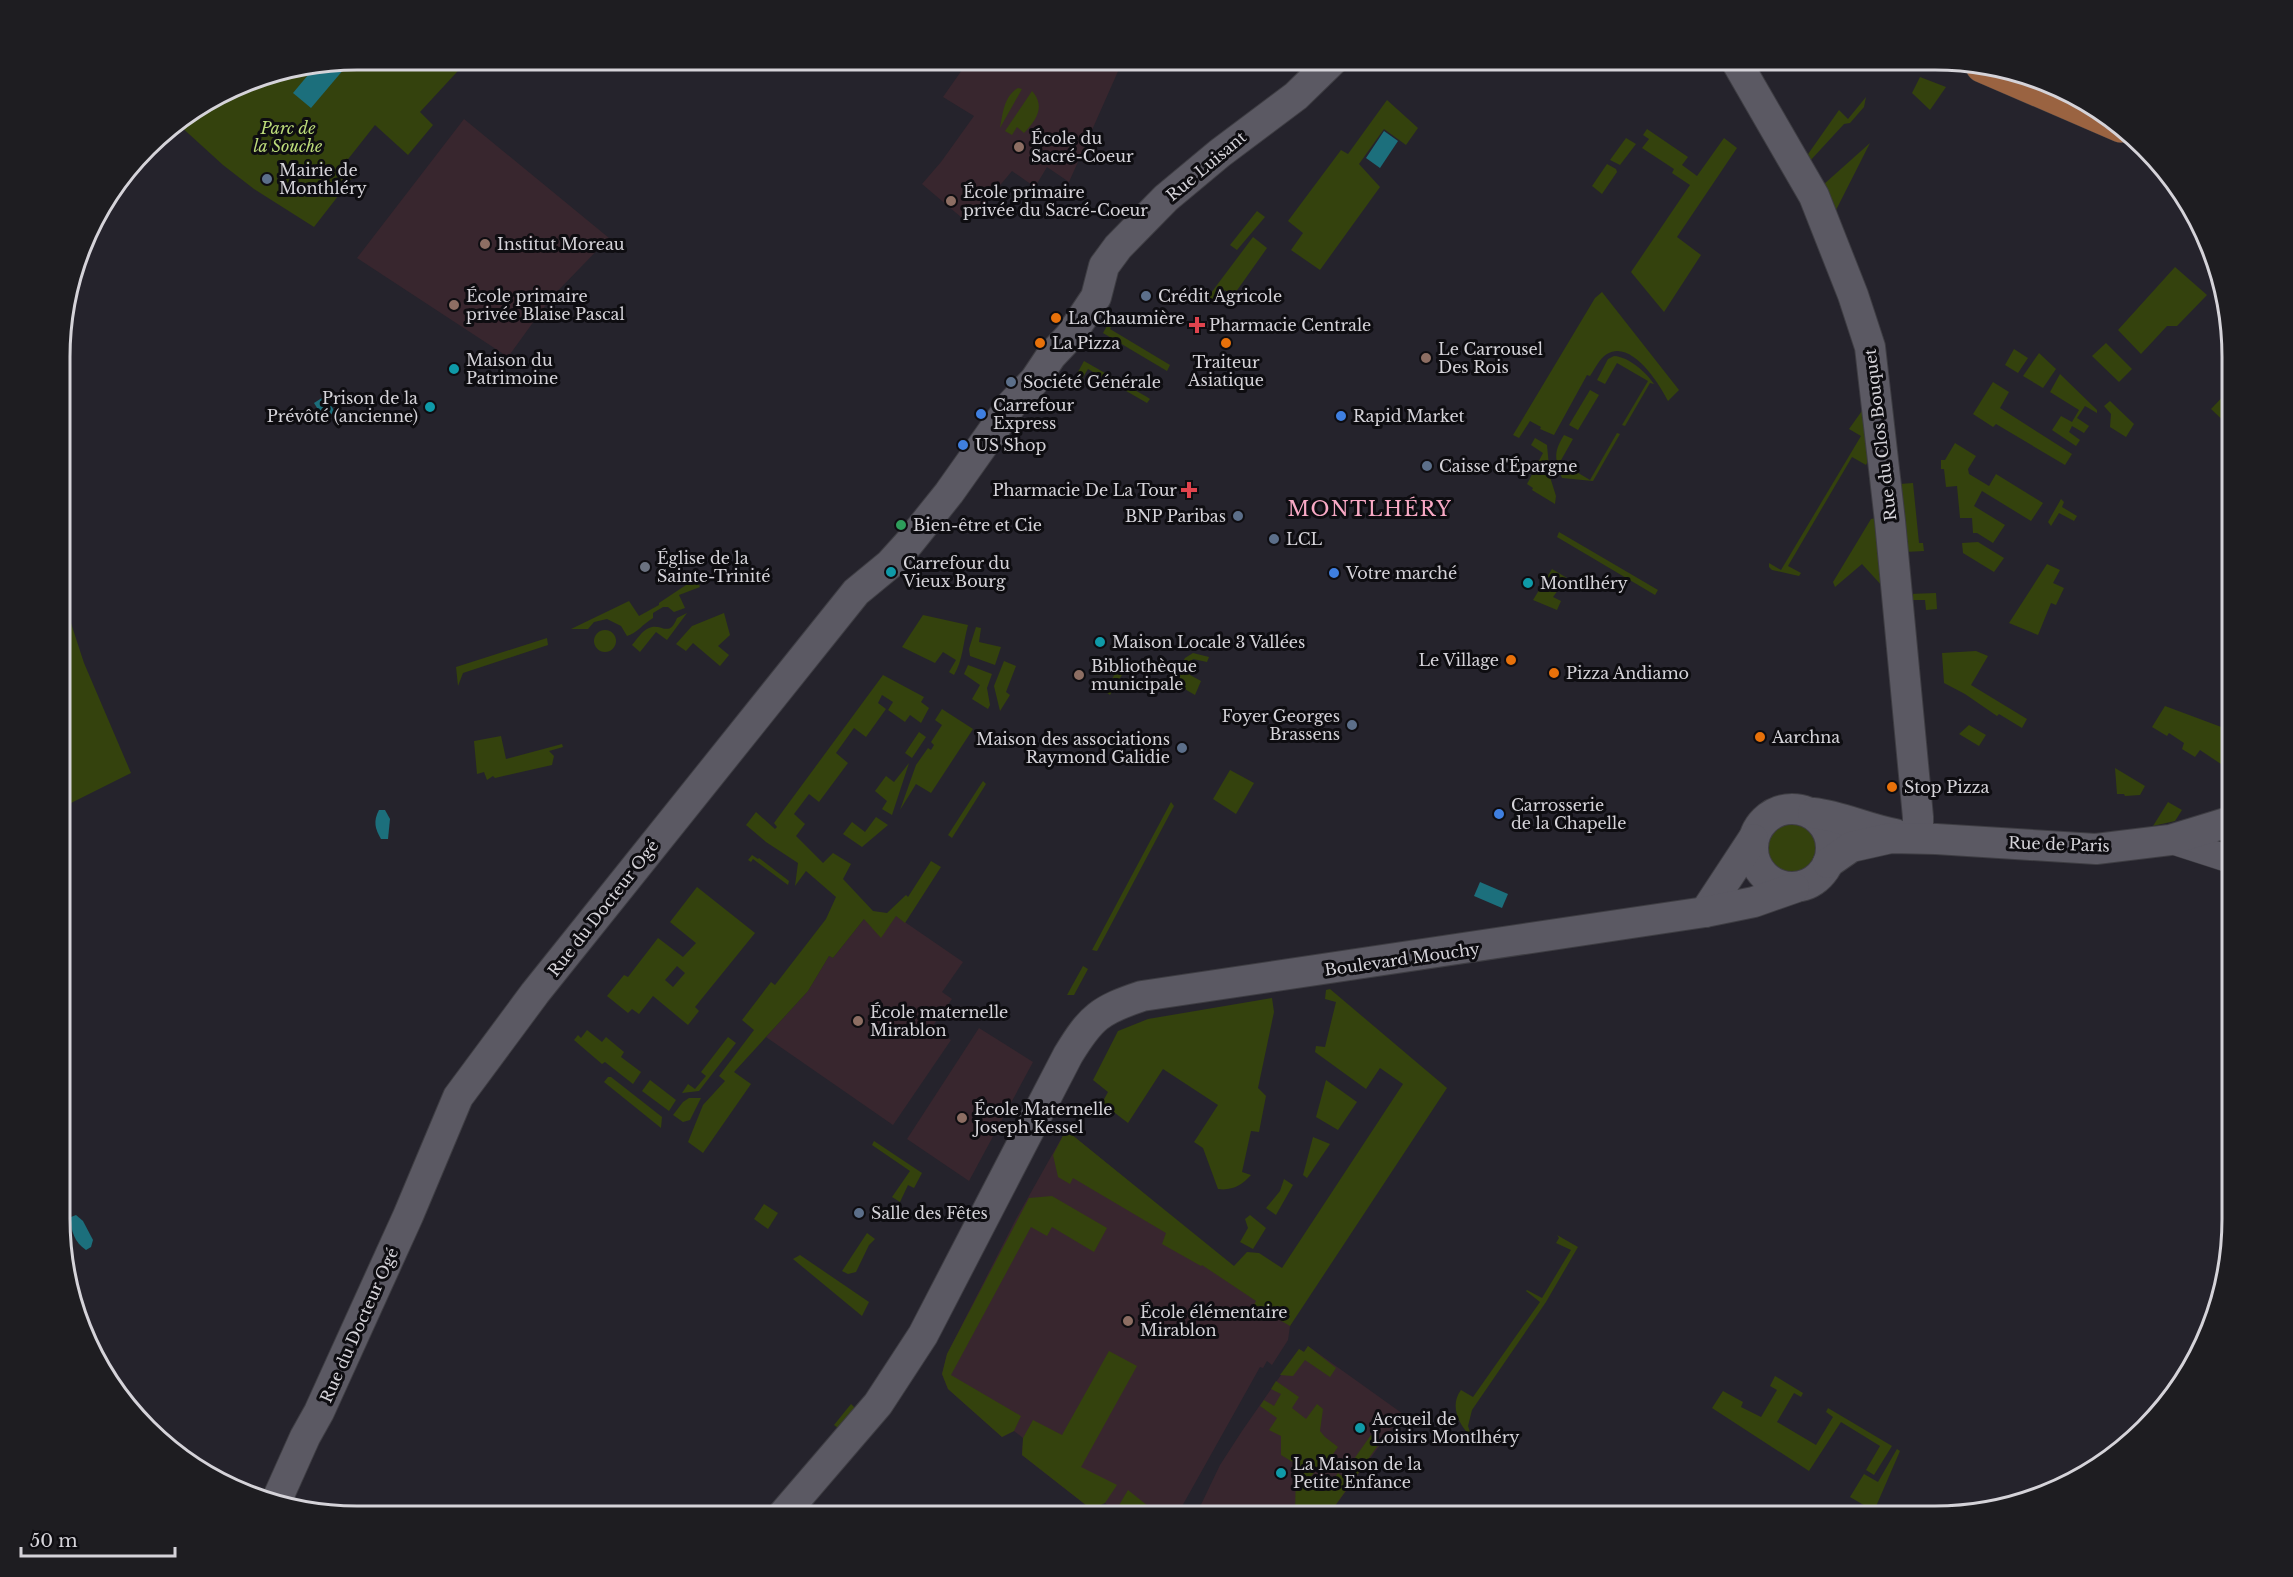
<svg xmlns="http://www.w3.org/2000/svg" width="2293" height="1577" font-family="'Libre Baskerville',serif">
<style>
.education{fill:#38262e}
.green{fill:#34420d;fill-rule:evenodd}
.water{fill:#1c6f7c}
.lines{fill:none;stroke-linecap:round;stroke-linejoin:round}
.tertiary-casing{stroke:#3e3d43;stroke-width:28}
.secondary-casing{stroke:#3e3d43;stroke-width:32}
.primary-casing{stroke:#3e3d43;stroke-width:34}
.tertiary{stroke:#5b5963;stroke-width:27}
.secondary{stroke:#5b5963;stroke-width:30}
.primary{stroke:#9a6341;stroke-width:33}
.education-dot{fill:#8d6e63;stroke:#0e0d11;stroke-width:2}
.service-dot{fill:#5c6f8a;stroke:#0e0d11;stroke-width:2}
.food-dot{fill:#e8710a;stroke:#0e0d11;stroke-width:2}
.health-dot{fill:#e0444e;stroke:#0e0d11;stroke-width:2}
.culture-dot{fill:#0f9aa8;stroke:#0e0d11;stroke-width:2}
.shop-dot{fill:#3f7fe0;stroke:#0e0d11;stroke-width:2}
.leisure-dot{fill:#2e9e5b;stroke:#0e0d11;stroke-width:2}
.worship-dot{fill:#6b7280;stroke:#0e0d11;stroke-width:2}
.labels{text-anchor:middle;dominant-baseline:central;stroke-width:6;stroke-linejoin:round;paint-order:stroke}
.park-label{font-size:16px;font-style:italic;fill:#bcdb7a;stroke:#0e0d11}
.poi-label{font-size:16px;fill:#d5d3d9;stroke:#0e0d11;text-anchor:start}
.street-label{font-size:16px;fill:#d5d3d9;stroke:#0e0d11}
.quarter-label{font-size:20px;letter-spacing:1.5px;fill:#f9a9c5;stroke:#0e0d11}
.rim{fill:none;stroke:#d5d3d9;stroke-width:3}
</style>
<rect width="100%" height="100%" fill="#25232c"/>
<g class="education">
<polygon points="969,60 1123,60 1069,182 1047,167 1035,187 1012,171 968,223 922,184 941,162 974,116 943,97"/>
<polygon points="464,119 609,238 550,299 508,357 357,258"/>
<polygon points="896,916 963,962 942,992 952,999 932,1027 951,1040 893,1125 766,1037 808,991 829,956 833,958 864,919"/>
<polygon points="979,1028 1033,1062 969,1181 907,1139"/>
<polygon points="1066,1130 1295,1317 1290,1326 1288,1340 1272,1365 1267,1361 1263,1368 1260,1367 1176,1517 1116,1517 1115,1512 1105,1503 1091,1509 1022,1455 1023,1438 1014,1431 1002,1437 948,1389 942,1374 947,1354 1016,1219"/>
<polygon points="1308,1346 1403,1414 1327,1517 1204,1517 1197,1513 1220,1465 1242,1431 1299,1349 1304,1352"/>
</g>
<g class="green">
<polygon points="358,60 468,60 420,112 433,125 408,155 375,125 345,163 356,173 314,227 254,189 223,165 178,124 244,83"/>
<polygon points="1920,77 1946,87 1930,110 1912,93"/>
<path d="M1018,88L1022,89L1000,128C1003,113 1004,96 1018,88Z"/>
<path d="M1032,91C1046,107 1036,120 1024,133L1017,127L1012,135L1005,131Z"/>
<polygon points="1866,97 1864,107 1850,123 1844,124 1809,162 1806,157 1839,110 1848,119"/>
<polygon points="1387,100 1418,128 1406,145 1384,129 1359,164 1380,187 1320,270 1291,250 1303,233 1288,221 1341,150 1348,154"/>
<polygon points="1647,129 1688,157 1682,165 1697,176 1724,138 1737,148 1677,237 1701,255 1664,312 1631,272 1690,185 1672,173 1674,169 1642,148 1649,139 1643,135"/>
<polygon points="1626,138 1636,144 1620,165 1610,160"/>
<polygon points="1870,143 1835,212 1823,185"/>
<polygon points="1607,164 1616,169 1617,172 1602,194 1592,186"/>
<polygon points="1257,211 1265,217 1237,250 1230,245"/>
<polygon points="1253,237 1267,248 1233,296 1225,290 1216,302 1208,297"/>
<polygon points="2175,267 2207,295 2177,326 2167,326 2141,354 2118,330"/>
<path d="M1602,292L1679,390L1668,401C1659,383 1631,339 1607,354C1599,359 1595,369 1590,376L1587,375L1554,435L1540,429L1541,427L1530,421L1519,438L1513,435L1595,298Z"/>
<polygon points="1114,313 1117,315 1110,329 1170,365 1167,371 1103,333"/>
<polygon points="2106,343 2132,369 2119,382 2092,356"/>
<polygon points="2014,349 2028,358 2018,373 2005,365"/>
<polygon points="2039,353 2056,369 2043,388 2023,376"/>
<path d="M1614,356C1629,357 1646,372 1654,384L1650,383L1625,426L1622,425L1648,381L1617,363L1605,384L1597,380L1608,359Z"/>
<polygon points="1084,361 1147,397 1150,399 1147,403 1088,369 1079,384 1073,381"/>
<polygon points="2060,374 2097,410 2097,413 2085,406 2077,418 2089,426 2084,433 2072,426 2069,432 2080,440 2076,446 2052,430 2061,416 2072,422 2079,410 2050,392"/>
<polygon points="1993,382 2009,392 2000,408 2072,454 2065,465 1996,424 1993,427 1973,414"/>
<polygon points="2232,387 2232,429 2211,409"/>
<polygon points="1590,390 1599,395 1578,430 1569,425"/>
<polygon points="2110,401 2134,424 2126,437 2110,427 2111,414 2104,406"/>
<polygon points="1864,408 1869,459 1866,465 1852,457 1788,566 1801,573 1799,576 1772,570 1769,567 1769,563 1781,570 1861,436 1849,429"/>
<path d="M1617,433L1620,434L1593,481L1562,478C1555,458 1553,453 1564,435L1573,439L1560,462L1590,480Z"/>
<polygon points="1535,438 1547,445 1550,477 1556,496 1555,504 1532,490 1533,488 1527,484 1543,453 1531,445"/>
<polygon points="1955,443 1976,456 1968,469 1969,474 1989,486 1996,474 2043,503 2031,521 1982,491 1974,506 2005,525 1993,543 1977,533 1973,533 1972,518 1960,518 1957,486 1946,487 1944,469 1941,469 1941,460 1945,460"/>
<polygon points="1913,483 1919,543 1923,543 1924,551 1905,552 1900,484"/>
<polygon points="2061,499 2064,502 2062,507 2077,516 2074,521 2059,513 2051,526 2048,522"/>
<polygon points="1876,518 1884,588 1862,564 1835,587 1833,582 1871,519"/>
<polygon points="1559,532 1658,590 1655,595 1557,537"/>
<polygon points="1978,542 2004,558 1994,572 1963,553 1962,543"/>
<polygon points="2047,564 2060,570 2053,583 2064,588 2056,605 2051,603 2038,635 2009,623"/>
<polygon points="1552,569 1567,578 1553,597 1561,601 1557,610 1533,600"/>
<path d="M692,581L696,583L698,582L700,587L679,595L685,608L674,612L668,607H663L653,613V618C644,623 636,634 627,636L621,626L607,619L594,622L588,629H571L629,601L639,616L659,605V603Z"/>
<polygon points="1936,593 1937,609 1926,610 1925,600 1910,600 1909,594"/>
<polygon points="63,610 68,614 84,663 131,773 63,807"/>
<path d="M687,613L667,640L656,632L640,652L632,645C637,639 642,631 649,628C661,622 669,639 677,618Z"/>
<polygon points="724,613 730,635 718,646 729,655 720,666 693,643 686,651 676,644 692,626"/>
<path d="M923,615L968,625C963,643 963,660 954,675L949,672L956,660L943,652L935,663L902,647Z"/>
<polygon points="976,627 981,628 979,642 1001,647 995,665 970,656 969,649"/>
<circle cx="605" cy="641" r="11"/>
<polygon points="547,638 548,645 463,673 458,686 456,667"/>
<polygon points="1976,651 1988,656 1971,685 2027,719 2022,728 1999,714 1997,716 1965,694 1944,683 1942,653"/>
<polygon points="1193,653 1209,657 1207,662 1193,659 1189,664 1190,675 1201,681 1195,695 1171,681 1185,658"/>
<polygon points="1004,661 1016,666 1006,692 1010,695 1000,711 994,686"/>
<polygon points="968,665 992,674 987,688 990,705 988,709 972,699 980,685 964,674"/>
<polygon points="1119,667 1126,668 1110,695 1106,692 1106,689"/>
<polygon points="883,675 924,697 921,702 929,708 921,723 910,715 905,722 888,710 893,702 882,695 878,703 886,709 866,737 854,728 836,753 848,763 819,802 809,794 794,814 805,824 796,836 823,863 833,853 851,864 843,879 873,911 887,913 906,895 908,897 931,861 941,867 905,923 896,916 881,938 864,919 833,958 829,956 808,991 734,1072 751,1084 703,1153 688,1142 703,1105 725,1081 719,1076 754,1030 742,1020 771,982 775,985 826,919 836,897 806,871 795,886 798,863 766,842 746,825 756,812 775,829 777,827 774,823"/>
<polygon points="2165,706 2232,731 2232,757 2221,764 2200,750 2195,757 2182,749 2184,743 2169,733 2167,736 2152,727"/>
<polygon points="942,709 973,729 931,793 916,784 900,810 916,765 928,748 931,750 934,745 931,742 942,725 935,720"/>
<polygon points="1969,725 1986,735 1979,746 1959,734"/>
<polygon points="919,732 926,737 912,758 905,753"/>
<polygon points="501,736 506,759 562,744 563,747 549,751 554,756 552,765 495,778 493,776 487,780 484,772 477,774 474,741"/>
<polygon points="909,763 892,815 882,809 887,801 875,791 886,776 894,782"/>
<polygon points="2115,768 2145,786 2140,795 2125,796 2124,794 2117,794"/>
<polygon points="1230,770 1254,783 1236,814 1213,799"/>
<polygon points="983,781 986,784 952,838 948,835"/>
<polygon points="1171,802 1174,806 1097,951 1092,950"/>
<polygon points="2168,802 2182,810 2175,821 2153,826"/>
<polygon points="876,817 888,825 862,847 843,834 852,822 865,832"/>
<circle cx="1792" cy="849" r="27"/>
<polygon points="752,855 758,859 759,858 789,881 788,885 753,859 751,862 748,860"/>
<path d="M697,887L755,933L695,1007L699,1011L688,1025L653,996L639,1014L632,1009L628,1013L607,996L624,975L628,977L658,938L683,957L696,943L670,922ZM677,966L685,973L673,987L665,980Z"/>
<polygon points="1083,966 1088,969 1074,995 1067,995"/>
<polygon points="1330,989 1447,1088 1290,1326 1254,1305 1256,1301 1202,1265 1201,1266 1162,1244 1166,1233 1073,1178 1070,1184 1058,1177 1053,1155 1066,1130 1234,1266 1247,1252 1259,1253 1282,1268 1403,1084 1380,1068 1366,1089 1315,1052 1316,1046 1325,1047 1336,1002 1325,999 1326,990"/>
<path d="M1272,998L1274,1012L1258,1088L1266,1096L1259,1132L1251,1131L1242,1172L1251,1175C1242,1185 1232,1191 1218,1189L1203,1148L1194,1142L1218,1105L1163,1069L1128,1123L1102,1103L1108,1092L1093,1080L1118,1031L1148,1019Z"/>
<polygon points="587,1030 602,1042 606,1037 624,1052 621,1057 641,1072 633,1084 605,1062 602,1064 574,1040 578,1035 581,1038"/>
<polygon points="728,1037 736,1043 699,1091 682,1093 688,1084 695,1089 706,1076 701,1072"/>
<polygon points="608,1077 611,1077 662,1117 661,1128 604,1082"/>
<polygon points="650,1080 676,1100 669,1111 642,1091"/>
<polygon points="1326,1080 1357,1102 1338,1130 1316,1117"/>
<polygon points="689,1098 701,1098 690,1120 683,1122 673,1115 683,1102"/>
<polygon points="1313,1137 1330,1144 1307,1178 1303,1175"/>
<polygon points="874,1141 922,1173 914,1188 908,1185 900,1202 892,1197 910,1171 872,1145"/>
<polygon points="1284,1179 1293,1185 1276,1215 1266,1208 1280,1191"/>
<polygon points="1052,1196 1107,1228 1094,1252 1052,1227 1047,1236 1031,1227 951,1375 1021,1416 1014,1431 1002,1437 948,1389 942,1374 947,1354 1029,1198"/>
<polygon points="764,1204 778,1213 768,1229 754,1219"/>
<polygon points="1250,1215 1266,1228 1253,1249 1240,1242 1248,1228 1245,1219"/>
<polygon points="867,1233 875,1239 869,1245 856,1272 848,1274 842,1271"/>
<path d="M1557,1235L1578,1247L1546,1302L1472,1410L1468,1426L1472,1438C1459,1425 1449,1406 1461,1390L1473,1397L1540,1302L1526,1291L1527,1290L1542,1298L1571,1250L1556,1243L1559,1238Z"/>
<polygon points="800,1255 869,1302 862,1316 793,1259"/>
<polygon points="1308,1346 1336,1368 1330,1377 1305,1360 1293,1376 1280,1375 1299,1349 1304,1352"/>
<polygon points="1109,1351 1137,1366 1081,1467 1117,1485 1105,1503 1091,1509 1022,1455 1023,1438 1033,1420 1062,1435"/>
<polygon points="1775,1376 1803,1393 1801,1397 1794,1393 1777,1422 1816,1445 1833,1417 1826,1412 1828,1408 1892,1446 1874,1475 1866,1470 1880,1446 1841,1422 1809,1471 1712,1408 1723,1391 1743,1402 1741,1407 1761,1417 1777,1390 1770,1386"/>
<polygon points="1276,1381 1299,1397 1292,1408 1306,1419 1317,1404 1323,1409 1320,1431 1325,1437 1338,1447 1326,1464 1322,1462 1310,1478 1326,1489 1338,1473 1342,1476 1371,1435 1381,1441 1327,1517 1295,1517 1296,1464 1281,1455 1281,1436 1269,1430 1277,1418 1260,1406 1264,1400 1274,1406 1281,1394 1271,1389"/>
<polygon points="851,1404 855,1408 838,1428 834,1425"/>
<polygon points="1897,1449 1900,1451 1874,1511 1850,1497 1864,1474 1878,1482"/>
<polygon points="1128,1490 1148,1506 1170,1517 1116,1517 1115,1512"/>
</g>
<g class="water">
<polygon points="337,64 344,69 311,108 293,93 313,69"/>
<polygon points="1384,131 1398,141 1380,168 1366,158"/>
<polygon points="325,396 335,412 324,419 314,403"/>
<path d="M379,810H385L390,819L388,839H381C375,829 373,821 379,810Z"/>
<polygon points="1480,882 1508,894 1502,908 1474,896"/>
<path d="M76,1215L83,1221L93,1240L91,1247L86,1250C75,1243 70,1230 71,1217Z"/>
</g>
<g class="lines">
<defs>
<polyline id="tertiary" points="2170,840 2232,860"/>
<g id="secondary">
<polyline points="1736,61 1814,196 1853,295 1870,347 1890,521 1918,817 1918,838"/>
<circle cx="1792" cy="848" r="39"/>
<path d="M1813,813C1841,816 1867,829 1895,834"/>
<polyline points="1828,863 1851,847 1891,838 1936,839 2096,849 2170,840 2232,821"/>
<polyline points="1705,912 1753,839"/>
<polyline points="275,1504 305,1437 319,1412 408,1216 458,1097 535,993 856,592 890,564 909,543 949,493 1012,404 1035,380 1051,356 1070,336 1096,297 1104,266 1118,247 1166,198 1220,153 1296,96 1333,60"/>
<path d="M781,1517L878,1404L923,1335L1068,1055C1091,1017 1100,1010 1142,996L1705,912L1754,902L1794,888"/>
</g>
<polyline id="primary" points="1982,66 2121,126"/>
</defs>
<use href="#tertiary" class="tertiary-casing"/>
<use href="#secondary" class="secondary-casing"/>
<use href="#primary" class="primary-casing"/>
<use href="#tertiary" class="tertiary"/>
<use href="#secondary" class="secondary"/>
<use href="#primary" class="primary"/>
</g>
<g class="education-dot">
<circle cx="1019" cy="147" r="6"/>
<circle cx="951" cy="201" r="6"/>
<circle cx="485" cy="244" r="6"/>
<circle cx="454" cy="305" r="6"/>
<circle cx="1426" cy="358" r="6"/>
<circle cx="1079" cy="675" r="6"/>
<circle cx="858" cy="1021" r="6"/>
<circle cx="962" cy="1118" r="6"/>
<circle cx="1128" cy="1321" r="6"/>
</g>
<g class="service-dot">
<circle cx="267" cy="179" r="6"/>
<circle cx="1146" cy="296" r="6"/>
<circle cx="1011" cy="382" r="6"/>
<circle cx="1427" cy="466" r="6"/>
<circle cx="1238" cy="516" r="6"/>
<circle cx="1274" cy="539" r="6"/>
<circle cx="1352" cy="725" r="6"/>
<circle cx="1182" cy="748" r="6"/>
<circle cx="859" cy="1213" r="6"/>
</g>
<g class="food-dot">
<circle cx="1056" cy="318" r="6"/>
<circle cx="1040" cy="343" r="6"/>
<circle cx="1226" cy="343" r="6"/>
<circle cx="1511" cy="660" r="6"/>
<circle cx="1554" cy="673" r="6"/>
<circle cx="1760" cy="737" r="6"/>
<circle cx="1892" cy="787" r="6"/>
</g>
<g class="health-dot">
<path d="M1194 316h6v6h6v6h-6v6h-6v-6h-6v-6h6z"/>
<path d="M1186 481h6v6h6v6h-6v6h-6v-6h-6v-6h6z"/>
</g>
<g class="culture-dot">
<circle cx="454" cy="369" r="6"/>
<circle cx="430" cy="407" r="6"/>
<circle cx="891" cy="572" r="6"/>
<circle cx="1528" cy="583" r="6"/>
<circle cx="1100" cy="642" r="6"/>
<circle cx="1360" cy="1428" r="6"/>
<circle cx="1281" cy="1473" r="6"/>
</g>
<g class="shop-dot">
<circle cx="981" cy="414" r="6"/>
<circle cx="1341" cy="416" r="6"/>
<circle cx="963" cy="445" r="6"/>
<circle cx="1334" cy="573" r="6"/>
<circle cx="1499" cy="814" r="6"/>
</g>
<circle class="leisure-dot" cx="901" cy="525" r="6"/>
<circle class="worship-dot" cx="645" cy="567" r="6"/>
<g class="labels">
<g class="park-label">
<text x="288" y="128">Parc de<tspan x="288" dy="18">la Souche</tspan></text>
</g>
<g class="poi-label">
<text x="1031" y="138">École du<tspan x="1031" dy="18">Sacré-Coeur</tspan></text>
<text x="279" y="170">Mairie de<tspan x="279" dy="18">Monthléry</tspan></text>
<text x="963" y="192">École primaire<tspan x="963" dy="18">privée du Sacré-Coeur</tspan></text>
<text x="497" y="244">Institut Moreau</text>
<text x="466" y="296">École primaire<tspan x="466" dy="18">privée Blaise Pascal</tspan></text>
<text x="1158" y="296">Crédit Agricole</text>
<text x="1068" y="318">La Chaumière</text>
<text x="1209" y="325">Pharmacie Centrale</text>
<text x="1052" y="343">La Pizza</text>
<text x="1438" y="349">Le Carrousel<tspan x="1438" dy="18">Des Rois</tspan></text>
<text x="466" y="360">Maison du<tspan x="466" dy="18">Patrimoine</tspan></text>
<text x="1226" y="362" text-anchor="middle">Traiteur<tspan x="1226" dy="18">Asiatique</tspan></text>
<text x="1023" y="382">Société Générale</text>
<text x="418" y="398" text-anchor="end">Prison de la<tspan x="418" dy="18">Prévôté (ancienne)</tspan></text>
<text x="993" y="405">Carrefour<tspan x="993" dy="18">Express</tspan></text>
<text x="1353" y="416">Rapid Market</text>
<text x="975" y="445">US Shop</text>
<text x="1439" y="466">Caisse d'Épargne</text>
<text x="1177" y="490" text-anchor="end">Pharmacie De La Tour</text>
<text x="1226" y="516" text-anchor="end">BNP Paribas</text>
<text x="913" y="525">Bien-être et Cie</text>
<text x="1286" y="539">LCL</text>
<text x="657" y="558">Église de la<tspan x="657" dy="18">Sainte-Trinité</tspan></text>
<text x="903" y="563">Carrefour du<tspan x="903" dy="18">Vieux Bourg</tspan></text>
<text x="1346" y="573">Votre marché</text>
<text x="1540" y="583">Montlhéry</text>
<text x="1112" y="642">Maison Locale 3 Vallées</text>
<text x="1499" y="660" text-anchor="end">Le Village</text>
<text x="1091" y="666">Bibliothèque<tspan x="1091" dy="18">municipale</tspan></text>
<text x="1566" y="673">Pizza Andiamo</text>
<text x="1340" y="716" text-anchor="end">Foyer Georges<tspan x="1340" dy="18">Brassens</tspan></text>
<text x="1772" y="737">Aarchna</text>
<text x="1170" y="739" text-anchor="end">Maison des associations<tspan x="1170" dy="18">Raymond Galidie</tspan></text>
<text x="1904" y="787">Stop Pizza</text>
<text x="1511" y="805">Carrosserie<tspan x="1511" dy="18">de la Chapelle</tspan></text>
<text x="870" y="1012">École maternelle<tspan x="870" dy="18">Mirablon</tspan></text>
<text x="974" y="1109">École Maternelle<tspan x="974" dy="18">Joseph Kessel</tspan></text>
<text x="871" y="1213">Salle des Fêtes</text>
<text x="1140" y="1312">École élémentaire<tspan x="1140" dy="18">Mirablon</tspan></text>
<text x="1372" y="1419">Accueil de<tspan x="1372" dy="18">Loisirs Montlhéry</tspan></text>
<text x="1293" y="1464">La Maison de la<tspan x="1293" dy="18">Petite Enfance</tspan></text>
</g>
<g class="street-label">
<text transform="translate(1206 166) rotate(-40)">Rue Luisant</text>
<text transform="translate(1880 435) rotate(-97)">Rue du Clos Bouquet</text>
<text transform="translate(2059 844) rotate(2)">Rue de Paris</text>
<text transform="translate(603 908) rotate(-52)">Rue du Docteur Ogé</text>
<text transform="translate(1402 959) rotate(-8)">Boulevard Mouchy</text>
<text transform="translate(359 1325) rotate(-66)">Rue du Docteur Ogé</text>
</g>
<g class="quarter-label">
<text x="1370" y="509">MONTLHÉRY</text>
</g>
</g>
<path d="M0 0H2293V1577H0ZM357 70H1935A287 287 0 0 1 2222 357V1219A287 287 0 0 1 1935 1506H357A287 287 0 0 1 70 1219V357A287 287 0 0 1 357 70Z" fill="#1e1d21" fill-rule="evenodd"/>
<path class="rim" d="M357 70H1935A287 287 0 0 1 2222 357V1219A287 287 0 0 1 1935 1506H357A287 287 0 0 1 70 1219V357A287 287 0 0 1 357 70Z"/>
<path d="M21 1547v9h154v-9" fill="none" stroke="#d5d3d9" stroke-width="3"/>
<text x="30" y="1547" font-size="18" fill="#d5d3d9" stroke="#0e0d11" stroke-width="4.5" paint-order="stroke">50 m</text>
</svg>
